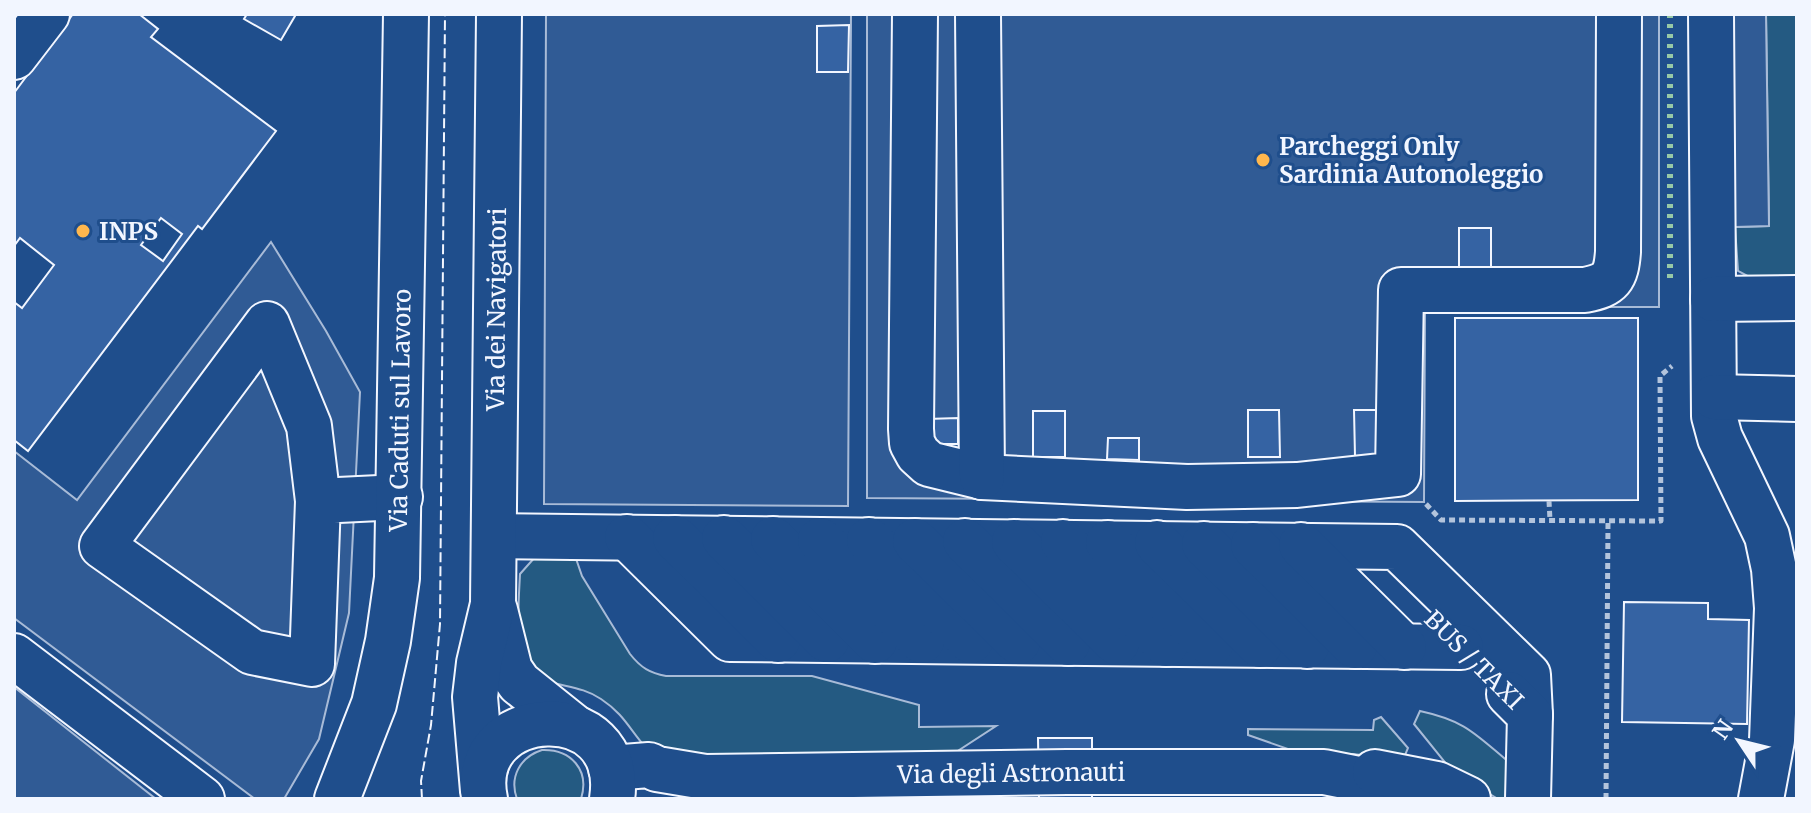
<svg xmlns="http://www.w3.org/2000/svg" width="1811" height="813" font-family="Merriweather,serif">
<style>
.green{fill:#245a82;stroke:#a8bbd7;stroke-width:2}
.parking{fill:#305b95;stroke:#a8bbd7;stroke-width:2}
.building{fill:#3563a3;stroke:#f2f6ff;stroke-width:2;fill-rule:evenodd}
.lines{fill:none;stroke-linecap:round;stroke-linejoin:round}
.minor-casing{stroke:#f2f6ff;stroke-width:48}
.major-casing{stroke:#f2f6ff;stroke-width:48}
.path{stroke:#b3c4dc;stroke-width:5;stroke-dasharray:6 4;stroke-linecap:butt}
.minor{stroke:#1f4e8c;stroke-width:44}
.major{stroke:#1f4e8c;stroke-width:44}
.hedge{stroke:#97c8a6;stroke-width:6;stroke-dasharray:4 6;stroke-linecap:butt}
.fence{stroke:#f2f6ff;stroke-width:2;stroke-dasharray:10 4;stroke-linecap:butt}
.poi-dot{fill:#ffb74d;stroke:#1f4e8c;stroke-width:3}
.labels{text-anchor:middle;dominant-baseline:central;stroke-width:6;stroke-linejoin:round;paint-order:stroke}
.poi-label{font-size:24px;font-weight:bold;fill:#f2f6ff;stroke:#1f4e8c;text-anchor:start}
.street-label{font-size:24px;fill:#f2f6ff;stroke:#1f4e8c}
</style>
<rect width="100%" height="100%" fill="#1f4e8c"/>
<g class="green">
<polygon points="1766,14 1797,14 1797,280 1755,280 1738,271 1735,227 1769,226"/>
<path d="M544,547H572L582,576L630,654C641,668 650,673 666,676H812L919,705V727L996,726L953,754L670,755L647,749C629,729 625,715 601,699C582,686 561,687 542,679C511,666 519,601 520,574Z"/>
<path d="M1420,711C1466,721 1475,734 1510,763L1506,799H1498L1452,771L1414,724Z"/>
<polygon points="1381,717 1408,748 1403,760 1353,754 1308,756 1248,735 1248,729 1373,730 1374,720"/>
<path d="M542,750C571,749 590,770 581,799H517C509,777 520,757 542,750Z"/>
<polygon points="946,791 954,799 743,799 747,792"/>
</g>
<g class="parking">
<polygon points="546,14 851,14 848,506 544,504"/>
<polygon points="867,14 1659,14 1659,307 1425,307 1424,502 867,498"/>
<polygon points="1733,14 1766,14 1769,226 1735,227"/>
<polygon points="271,242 326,331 360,392 349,613 319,739 284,799 255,799 14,618 14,451 77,500"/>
<polygon points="14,687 156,799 14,799"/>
</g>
<g class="building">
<path d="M73,14H139L158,29L151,37L276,131L202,229L198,226L28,451L14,440V302L22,308L54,265L20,238L14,246V93ZM161,218L182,234L163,261L141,245Z"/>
<polygon points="247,14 292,14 295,16 281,40 244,19"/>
<polygon points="849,25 848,72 817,72 817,26"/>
<rect x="1459" y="228" width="32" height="46"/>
<polygon points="1455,318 1638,318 1638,500 1455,501"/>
<polygon points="1248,410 1279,410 1280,457 1248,457"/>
<polygon points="1354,410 1386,410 1386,456 1355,456"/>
<rect x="1033" y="411" width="32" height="46"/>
<polygon points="958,418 958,444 928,444 927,419"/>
<polygon points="1108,438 1139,438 1139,460 1107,459"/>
<polygon points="1624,602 1708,603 1708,619 1749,620 1747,724 1622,722"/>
<polygon points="1038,738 1092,738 1092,799 1039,799"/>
</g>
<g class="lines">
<defs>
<g id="minor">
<path d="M915,14L911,429L912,443L918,454L929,464L982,477L1187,487L1297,485L1398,474L1401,290H1585C1611,285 1616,278 1618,252L1619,14"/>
<polyline points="978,14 982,477"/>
<polyline points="1711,14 1714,416 1720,438 1767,536 1774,569 1777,608 1772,740 1761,799"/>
<polyline points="14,57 47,14"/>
<polyline points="1713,299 1797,298"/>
<polyline points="1714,397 1797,399"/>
<polyline points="318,501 312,664 252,652 102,546 267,324 309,426 318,501 400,497"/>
<polyline points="494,536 1397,547 1528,675 1530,715"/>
<polyline points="627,537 730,639 1461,647"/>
<polyline points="675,538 778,640"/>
<polyline points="724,538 827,640"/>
<polyline points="773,539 875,641"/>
<polyline points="820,540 922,641"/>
<polyline points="869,540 971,641"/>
<polyline points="915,541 1018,642"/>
<polyline points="965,541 1068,643"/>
<polyline points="1014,542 1117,643"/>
<polyline points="1063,542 1166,644"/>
<polyline points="1108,543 1211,644"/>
<polyline points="1157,543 1260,645"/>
<polyline points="1204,544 1307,646"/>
<polyline points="1253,545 1355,646"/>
<polyline points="1301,545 1404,647"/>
<polyline points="495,610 510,670 519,683 574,727"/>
<polyline points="14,656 202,799"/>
<polyline points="1509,694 1530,715 1528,799"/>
<path id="s1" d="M611,768L649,765L657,769L705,777L1067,772H1324L1354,778L1409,799"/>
<polyline points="1375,772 1437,784 1468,799"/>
<path id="s2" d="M483,791L475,697L479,663L493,604L499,14"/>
<path id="s3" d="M337,799L374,704L388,641L397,578L406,14"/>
</g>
<path id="major" d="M485,799C465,703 628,694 612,799"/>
</defs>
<use href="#minor" class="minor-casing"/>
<use href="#major" class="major-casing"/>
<g class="path">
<polyline points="1549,501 1550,520"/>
<polyline points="1426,504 1441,520 1661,521 1660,376 1672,366"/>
<polyline points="1606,799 1608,522"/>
</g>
<use href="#minor" class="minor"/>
<use href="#major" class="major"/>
<polyline class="hedge" points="1670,14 1670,280"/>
<polyline class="fence" points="422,799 421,781 431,725 440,624 445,14"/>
</g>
<g class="poi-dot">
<circle cx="1263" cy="160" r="8"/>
<circle cx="83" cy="231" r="8"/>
</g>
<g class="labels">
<g class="poi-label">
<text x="1279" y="146">Parcheggi Only<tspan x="1279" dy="28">Sardinia Autonoleggio</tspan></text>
<text x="99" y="231">INPS</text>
</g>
<g class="street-label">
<text stroke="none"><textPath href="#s2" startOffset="484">Via dei Navigatori</textPath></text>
<text stroke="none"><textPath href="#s3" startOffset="398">Via Caduti sul Lavoro</textPath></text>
<text transform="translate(1474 660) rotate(45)">BUS / TAXI</text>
<text stroke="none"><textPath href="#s1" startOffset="402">Via degli Astronauti</textPath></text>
</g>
</g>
<rect width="1811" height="813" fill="none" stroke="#f2f6ff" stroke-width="32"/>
<g transform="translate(1739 741) rotate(305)" stroke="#1f4e8c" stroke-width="6" paint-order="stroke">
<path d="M0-6L14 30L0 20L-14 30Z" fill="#f2f6ff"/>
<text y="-12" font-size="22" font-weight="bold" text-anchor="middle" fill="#f2f6ff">N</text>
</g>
</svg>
